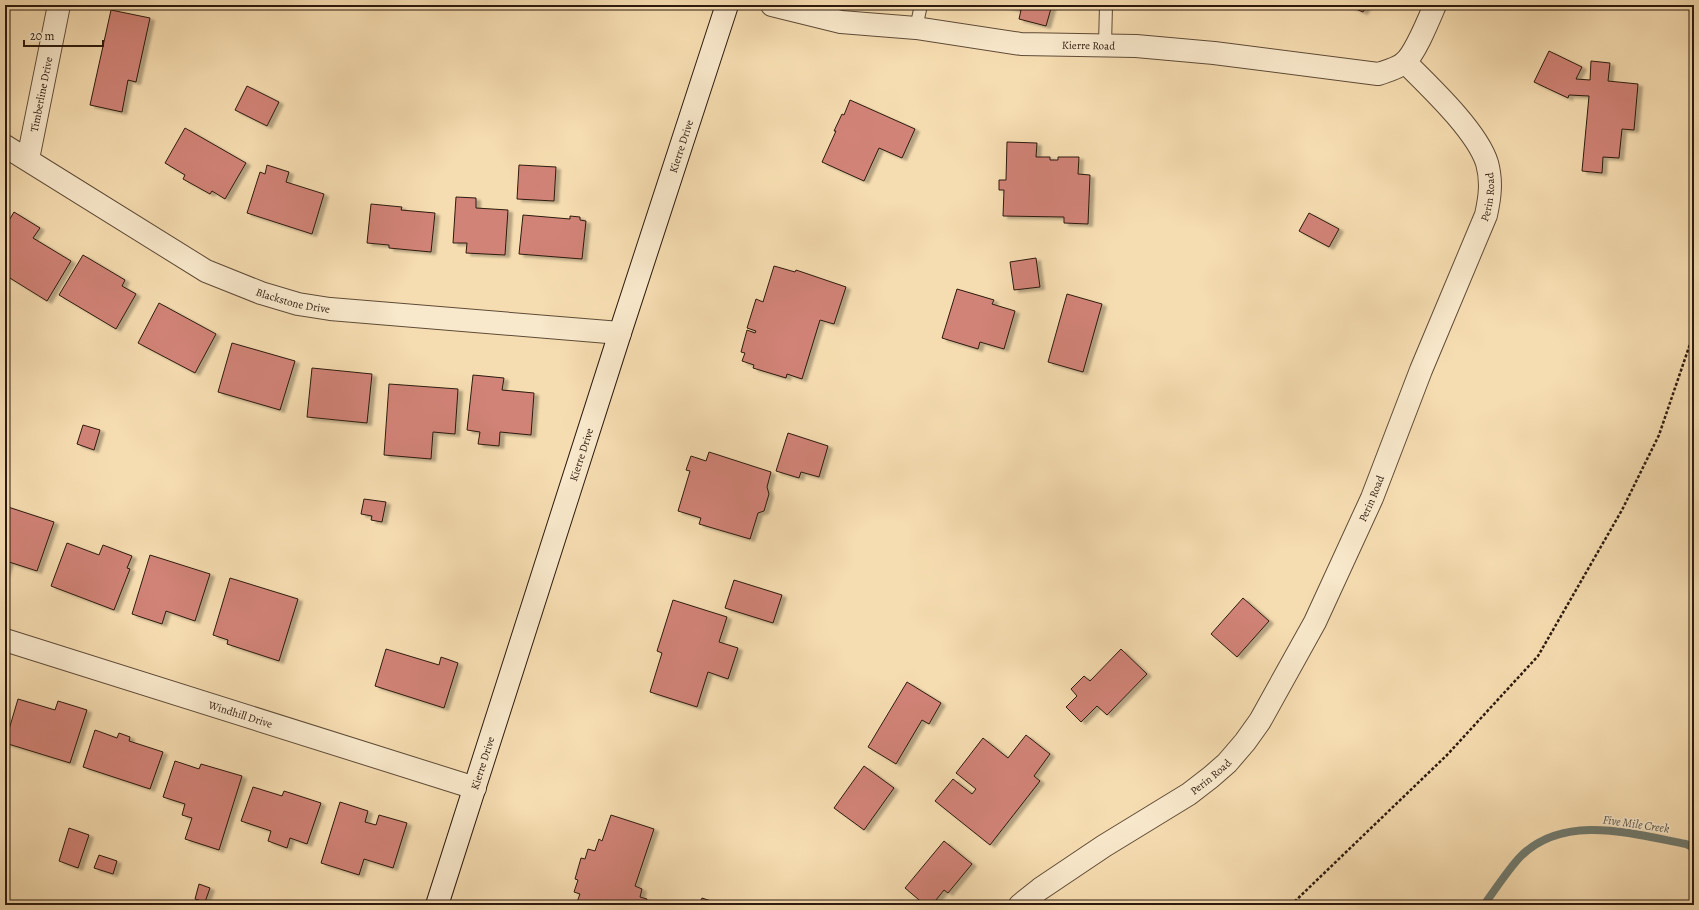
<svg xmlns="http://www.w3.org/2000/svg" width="1699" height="910" font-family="Alegreya,serif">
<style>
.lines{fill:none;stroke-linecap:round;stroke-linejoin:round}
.stream{stroke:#707b70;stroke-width:8}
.building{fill:#d18377;stroke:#2d1a0e;filter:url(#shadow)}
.lane-casing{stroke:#5f4b37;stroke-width:14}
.street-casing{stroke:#5f4b37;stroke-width:24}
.secondary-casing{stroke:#2d1a0e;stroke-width:24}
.path{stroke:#2d1a0e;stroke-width:2.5;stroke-dasharray:3 2;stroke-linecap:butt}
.lane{stroke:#f9e9cc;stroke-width:12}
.street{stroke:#f9e9cc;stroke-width:22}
.secondary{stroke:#f9e9cc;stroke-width:22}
.labels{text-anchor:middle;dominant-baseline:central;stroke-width:3.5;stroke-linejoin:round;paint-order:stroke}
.street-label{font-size:11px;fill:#2d1a0e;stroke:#f9e9cc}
.water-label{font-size:12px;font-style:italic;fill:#545247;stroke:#f9e9cc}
</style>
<defs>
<filter id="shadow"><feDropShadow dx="4.5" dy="2.5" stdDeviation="1" flood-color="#0004"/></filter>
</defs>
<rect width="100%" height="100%" fill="#f6ddb1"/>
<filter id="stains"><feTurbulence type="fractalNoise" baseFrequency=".005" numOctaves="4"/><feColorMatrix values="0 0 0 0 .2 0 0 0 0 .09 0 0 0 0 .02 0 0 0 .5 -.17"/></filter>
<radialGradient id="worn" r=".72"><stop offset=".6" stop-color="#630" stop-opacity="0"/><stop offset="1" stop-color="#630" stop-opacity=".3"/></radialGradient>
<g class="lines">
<path class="stream" d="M1484,905C1494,891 1510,867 1521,856C1565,813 1633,834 1686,844L1694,848"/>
</g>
<g class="building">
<polygon points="1000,5 1052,5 1046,26 1019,19 1021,10"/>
<polygon points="1347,5 1367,5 1363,12"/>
<polygon points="111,10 150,18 136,82 128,80 122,112 90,105"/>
<polygon points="1549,51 1582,67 1576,79 1590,80 1591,61 1610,63 1608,81 1638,84 1634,130 1622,129 1619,158 1603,157 1602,173 1582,171 1589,96 1569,95 1568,98 1534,82"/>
<polygon points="247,86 279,102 267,126 235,110"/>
<polygon points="850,100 915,129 902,158 879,148 864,181 822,162 836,131 834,131 842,114 844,115"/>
<polygon points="185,128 246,163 225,199 212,191 210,194 183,179 185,175 165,163"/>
<polygon points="1007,142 1037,143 1036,157 1050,157 1050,160 1058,160 1058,157 1079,157 1078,174 1090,175 1088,224 1064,223 1064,217 1003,216 1004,190 999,190 999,180 1006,180"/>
<polygon points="267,165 289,172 286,182 324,194 312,234 247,213 260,172 265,174"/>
<polygon points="519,165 556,167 554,201 517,199"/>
<polygon points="456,197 476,198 476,208 508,210 505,255 466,253 467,243 453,243"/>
<polygon points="371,204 402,207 401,210 435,213 431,252 389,248 389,245 367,243"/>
<polygon points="14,212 40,228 33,238 71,261 47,301 5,275 5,227"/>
<polygon points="1309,213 1339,229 1329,247 1299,231"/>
<polygon points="523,215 570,219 570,216 580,217 580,220 586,221 582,259 519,254"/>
<polygon points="83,255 125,280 122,286 136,294 116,329 59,295"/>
<polygon points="1036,258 1040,287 1014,290 1010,262"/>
<polygon points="774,266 795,272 796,270 846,287 834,324 820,320 802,379 787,374 786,378 753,368 754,365 742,361 745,353 741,352 747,330 755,333 756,331 747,328 756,299 763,302"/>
<polygon points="957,289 994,300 992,304 1015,311 1004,349 980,342 978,349 942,338"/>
<polygon points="1067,294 1102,304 1083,372 1048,362"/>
<polygon points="159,303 216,334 195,373 138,343"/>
<polygon points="232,343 295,361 280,410 218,392"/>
<polygon points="312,368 372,374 367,423 307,417"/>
<polygon points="473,375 504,378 502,390 534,393 531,435 500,432 499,446 478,444 480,432 467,430"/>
<polygon points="389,384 458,389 455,434 433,432 431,459 384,455"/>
<polygon points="83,425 100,430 94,450 77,444"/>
<polygon points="788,433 828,446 819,477 801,472 799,478 776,471"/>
<polygon points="709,452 771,472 767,487 769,494 764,511 758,513 750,539 699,524 701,518 678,511 690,471 686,470 691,456 706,461"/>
<polygon points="364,499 386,502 382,522 371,520 372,516 361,514"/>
<polygon points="5,506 54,522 37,571 9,562 5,574"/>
<polygon points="67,543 99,555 103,545 132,556 127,568 130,569 114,610 51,586"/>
<polygon points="150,555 210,574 195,621 166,611 162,624 132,614"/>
<polygon points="230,578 298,599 279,661 227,644 228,640 213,635"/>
<polygon points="734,580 782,595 773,623 725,608"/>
<polygon points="1243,598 1269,621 1237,657 1211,634"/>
<polygon points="673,600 727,617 719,642 738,648 728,679 708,672 697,707 650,692 662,653 657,651"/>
<polygon points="386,649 439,665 441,657 458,663 444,708 375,686"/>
<polygon points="1121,649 1147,674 1107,715 1097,706 1081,722 1066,707 1077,696 1071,689 1084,676 1090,681"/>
<polygon points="907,682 941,703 929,724 922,720 896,764 868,747"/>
<polygon points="18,699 55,710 58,701 87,710 70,763 5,743"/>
<polygon points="95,730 117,738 119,733 130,737 129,741 163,752 150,789 83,767"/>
<polygon points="1026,735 1050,754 1034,776 1040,781 990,845 935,801 953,779 972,794 976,789 956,773 983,738 1008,758"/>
<polygon points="175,761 199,769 201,764 242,776 219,850 185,839 192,818 182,815 185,804 163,797"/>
<polygon points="864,766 894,788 864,830 834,808"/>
<polygon points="253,787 282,796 284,791 321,803 307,844 290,838 287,848 268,841 271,831 241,821"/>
<polygon points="340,802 368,811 365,822 376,825 379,815 407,823 393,868 364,859 359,875 321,863"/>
<polygon points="611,815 654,829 635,886 642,889 640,897 647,899 646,905 585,905 577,902 580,894 574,892 578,880 575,879 581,858 585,859 588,849 595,851 599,839 602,841"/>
<polygon points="69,828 89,835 78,868 59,861"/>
<polygon points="944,841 972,864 948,893 944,890 932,905 925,905 905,888"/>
<polygon points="99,855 117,861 113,874 94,868"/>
<polygon points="199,884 210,888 205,902 195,899"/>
<polygon points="702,898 723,905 699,905"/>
</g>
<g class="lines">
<defs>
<g id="lane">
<polyline points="916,28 921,5"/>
<polyline points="1105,45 1106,5"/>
</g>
<g id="street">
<path id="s1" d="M772,5L841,22L916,28L1021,44L1136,46L1214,53L1378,74C1387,71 1396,69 1404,63C1415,54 1429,19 1435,5"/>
<path id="s2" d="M5,146L206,271L261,293L298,304L330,309L620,333"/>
<path id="s3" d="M28,159L59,5"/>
<path id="s4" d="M5,640L475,788"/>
<path id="s5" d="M1020,905L1040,889L1104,846L1189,794L1211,777L1227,763L1245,742L1260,721L1315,622L1372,498L1421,370L1486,215C1490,197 1492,181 1487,163C1477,131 1430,87 1405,62"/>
</g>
<g id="secondary">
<path id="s6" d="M437,905L620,333L727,5"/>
</g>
</defs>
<use href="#lane" class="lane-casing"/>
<use href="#street" class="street-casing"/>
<use href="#secondary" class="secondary-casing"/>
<polyline class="path" points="1291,905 1447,755 1538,656 1622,510 1659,435 1690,344 1694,327"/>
<use href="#lane" class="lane"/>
<use href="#street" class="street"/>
<use href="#secondary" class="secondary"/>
</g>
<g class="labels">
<g class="street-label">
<text stroke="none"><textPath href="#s1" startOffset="320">Kierre Road</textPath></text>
<text stroke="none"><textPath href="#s3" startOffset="66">Timberline Drive</textPath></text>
<text stroke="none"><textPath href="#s6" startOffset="797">Kierre Drive</textPath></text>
<text stroke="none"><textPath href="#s5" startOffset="878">Perin Road</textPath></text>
<text stroke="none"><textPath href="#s2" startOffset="329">Blackstone Drive</textPath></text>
<text stroke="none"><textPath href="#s6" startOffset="473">Kierre Drive</textPath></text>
<text stroke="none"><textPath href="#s5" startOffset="554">Perin Road</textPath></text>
<text stroke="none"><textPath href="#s4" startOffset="247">Windhill Drive</textPath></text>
<text stroke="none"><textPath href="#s6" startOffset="149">Kierre Drive</textPath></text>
<text stroke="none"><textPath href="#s5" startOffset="230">Perin Road</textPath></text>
</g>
<g class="water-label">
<text transform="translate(1636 824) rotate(8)">Five Mile Creek</text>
</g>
</g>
<rect width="1699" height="910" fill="none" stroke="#f6ddb1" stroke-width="20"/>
<rect x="6" y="6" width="1687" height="898" fill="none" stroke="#2d1a0e" stroke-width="2"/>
<rect x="10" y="10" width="1679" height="890" fill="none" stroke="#2d1a0e"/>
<path d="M24 40v6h79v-6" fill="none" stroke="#2d1a0e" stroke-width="2"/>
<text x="30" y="40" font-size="12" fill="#2d1a0e" stroke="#f9e9cc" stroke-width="3" paint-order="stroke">20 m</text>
<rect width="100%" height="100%" filter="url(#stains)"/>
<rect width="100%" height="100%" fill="url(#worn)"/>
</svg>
